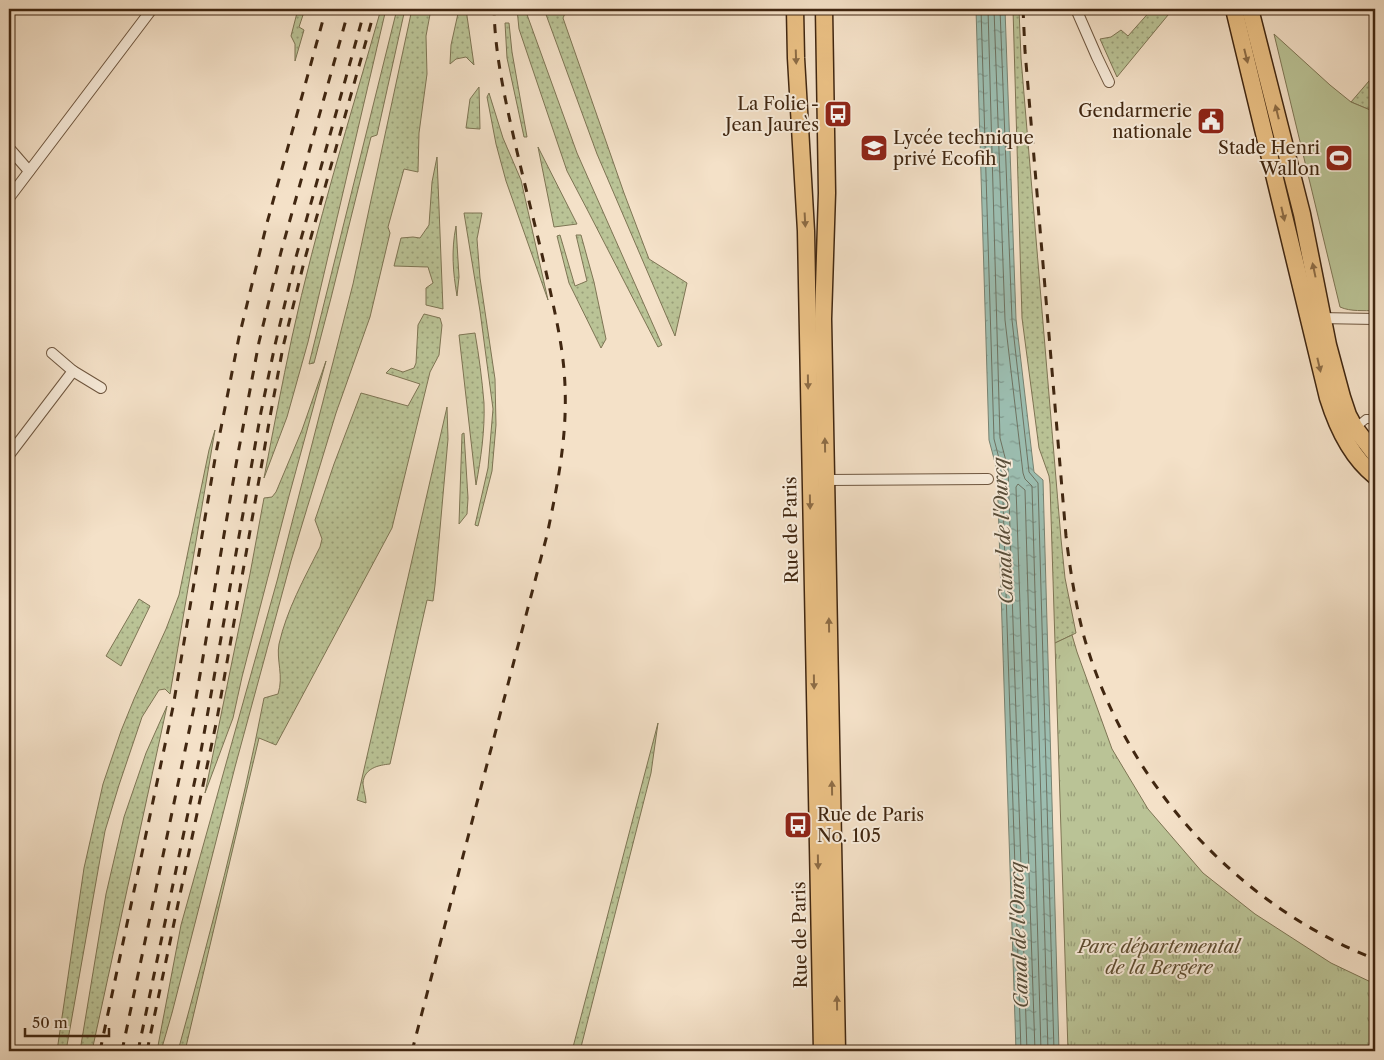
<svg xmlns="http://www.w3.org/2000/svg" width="1384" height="1060" font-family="'Libre Caslon Text',serif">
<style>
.grass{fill:url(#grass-dots);stroke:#7e7554}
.park{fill:url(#park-tufts);stroke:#7e7554}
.pitch{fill:#bac396;stroke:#7e7554}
.water{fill:url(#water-ripples);stroke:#788271}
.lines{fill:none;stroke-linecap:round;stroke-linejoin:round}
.shore{stroke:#6e7261;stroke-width:1}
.pedestrian-casing{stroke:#6e563f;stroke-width:10}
.minor-casing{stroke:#6e563f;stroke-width:12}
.primary-casing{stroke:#412711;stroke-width:19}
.pedestrian{stroke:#f8ecdb;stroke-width:8}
.minor{stroke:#f8ecdb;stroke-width:10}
.primary{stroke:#eac084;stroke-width:16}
.rail{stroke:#412711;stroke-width:3;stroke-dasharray:9 9;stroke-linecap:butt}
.oneway{fill:#8d6c45}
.labels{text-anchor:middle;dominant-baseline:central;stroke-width:4;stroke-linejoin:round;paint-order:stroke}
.poi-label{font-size:18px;fill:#412711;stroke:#f8ecdb;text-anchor:end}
.street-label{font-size:18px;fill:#412711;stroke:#f8ecdb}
.park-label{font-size:18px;font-style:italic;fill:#5f4e32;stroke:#f8ecdb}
.water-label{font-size:19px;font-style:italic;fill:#584d39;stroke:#f8ecdb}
</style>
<defs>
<pattern id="grass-dots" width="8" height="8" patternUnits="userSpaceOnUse" patternTransform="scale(1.25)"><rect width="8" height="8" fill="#bac396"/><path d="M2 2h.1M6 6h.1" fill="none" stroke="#999e79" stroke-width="1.8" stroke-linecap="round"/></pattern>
<pattern id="park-tufts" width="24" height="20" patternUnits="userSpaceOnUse" patternTransform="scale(1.25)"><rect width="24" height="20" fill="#bac396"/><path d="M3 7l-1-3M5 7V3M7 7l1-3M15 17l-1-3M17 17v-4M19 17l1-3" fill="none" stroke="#999e79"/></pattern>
<pattern id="water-ripples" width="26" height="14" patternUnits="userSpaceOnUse" patternTransform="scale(1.25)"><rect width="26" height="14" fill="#9cbeb1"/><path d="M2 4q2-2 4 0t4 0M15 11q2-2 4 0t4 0" fill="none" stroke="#819a8f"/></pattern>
</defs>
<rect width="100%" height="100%" fill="#f4e1c8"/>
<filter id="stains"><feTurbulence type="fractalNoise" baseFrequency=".004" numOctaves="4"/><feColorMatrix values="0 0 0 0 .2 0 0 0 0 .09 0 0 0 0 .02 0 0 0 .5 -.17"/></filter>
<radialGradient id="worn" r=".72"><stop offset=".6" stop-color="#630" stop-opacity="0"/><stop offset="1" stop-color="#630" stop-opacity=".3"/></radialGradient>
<g class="grass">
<polygon points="298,9 305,9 299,27 304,30 295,61 295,44 291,36"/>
<path d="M381,9H386L308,342L287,417L264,478C273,431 282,384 292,337C316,226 350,118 381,9Z"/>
<polygon points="397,9 405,9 377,135 371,137 331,298 314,363 309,364"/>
<polygon points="412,9 431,9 426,36 427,74 419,133 418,172 404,169 388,227 390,233 370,317 336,413 291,561 235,767 172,1013 161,1051 157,1051 181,925 277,581 353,284"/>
<polygon points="459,9 466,9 474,65 466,57 456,59 450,64 451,45"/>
<polygon points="517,9 525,9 577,153 662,345 658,347 589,213 567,171 519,29"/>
<polygon points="544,9 567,9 563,18 624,193 649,259 687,283 675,336 597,154"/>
<polygon points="1013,9 1019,9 1021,58 1061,539 1065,578 1076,633 1055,643 1050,484 1049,476 1039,448 1022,318"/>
<polygon points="1152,9 1173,9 1117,77 1100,39 1111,37 1121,30 1128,36"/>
<polygon points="505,23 509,23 512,52 527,137 524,137 507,58"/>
<polygon points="1375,74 1375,112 1351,102"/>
<polygon points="479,87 480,129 466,128 470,99"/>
<polygon points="489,93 503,138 521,180 548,300 506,181 496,144 487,97"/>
<polygon points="538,147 577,224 554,227"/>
<polygon points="437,157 443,309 426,305 426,288 433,283 428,267 394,266 401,238 413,237 420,238 429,225 432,182"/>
<polygon points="464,213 482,213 477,239 480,278 495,379 496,425 492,471 478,526 475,525 488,468 493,409 480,311"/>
<path d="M456,226L459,277L457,296C453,272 451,251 456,226Z"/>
<polygon points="560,235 575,286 587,281 576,235 581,235 594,282 606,339 601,348 569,283 557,236"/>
<path d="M424,314L440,318L442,325L439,355L430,372L392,528L276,745L259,738L185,1051H178C210,934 241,817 264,698L278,694C284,676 276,660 279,644C287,609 304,579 320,547L322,539L315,520L334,464L361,393L408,406L420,384L386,373L391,368L403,372L414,368L416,363L418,325Z"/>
<path d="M475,333C479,356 482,379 484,403C485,430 481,458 476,485L459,335Z"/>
<polygon points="326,361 289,496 242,677 233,718 205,793 250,574 264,498 272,497 276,492 302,430"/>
<path d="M447,407L448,439L435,585L433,601L427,600L390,764C379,765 364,768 363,783C363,787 366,797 366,803L357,800Z"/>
<polygon points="215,430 170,694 165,689 159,690 142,717 119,785 105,831 66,1051 57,1051 84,868 103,784 121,731 134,699 166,629 179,595 209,450"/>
<polygon points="464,433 468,498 467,514 459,524 462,434"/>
<polygon points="139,599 150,606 121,666 106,656"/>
<polygon points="167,706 92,1051 80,1051 106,894 124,817 146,753"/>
<polygon points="658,723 651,773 580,1051 572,1051"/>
</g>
<polygon class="park" points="1072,635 1077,652 1112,749 1148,809 1203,873 1255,914 1331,963 1375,984 1375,1051 1068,1051 1055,643"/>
<path class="pitch" d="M1274,34L1330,85L1351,102L1375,112V311C1364,310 1351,312 1340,307Z"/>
<polygon class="water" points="976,9 1005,9 1016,319 1034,472 1043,480 1059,1051 1016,1051 997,470 989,440"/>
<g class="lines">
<g class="shore">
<polyline points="981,9 994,439 1002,470 1021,1051"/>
<polyline points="988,9 1000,438 1008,469 1027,1051"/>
<polyline points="994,9 1005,320 1023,473 1025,479 1032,486 1048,1051"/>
<polyline points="1000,9 1012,320 1029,472 1038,483 1054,1051"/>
<polyline points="1035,1051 1016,487 1018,484 1025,490 1041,1051"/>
</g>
<defs>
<polyline id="pedestrian" points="1355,428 1366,419 1375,419"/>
<g id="minor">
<polyline points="1076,9 1097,57 1109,82"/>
<polyline points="9,148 29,171"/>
<polyline points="9,198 152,9"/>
<polyline points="1319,318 1375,319"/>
<polyline points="52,353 73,371 101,388"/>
<polyline points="9,455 73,371"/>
<polyline points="826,480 988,479"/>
</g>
<g id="primary">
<polyline points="795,9 796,58 806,231 822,1051"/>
<polyline points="824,9 827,193 823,319 837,1051"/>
<path d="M1234,9L1328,398C1337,427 1351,457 1375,476"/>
<polyline points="1250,9 1302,214 1328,345 1342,397 1348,415 1355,428 1375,454"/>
</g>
</defs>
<use href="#pedestrian" class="pedestrian-casing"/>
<use href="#minor" class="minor-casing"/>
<use href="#primary" class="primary-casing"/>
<use href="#pedestrian" class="pedestrian"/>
<use href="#minor" class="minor"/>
<use href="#primary" class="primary"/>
<g class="rail">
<path d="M1023,9L1025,51L1066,536C1070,569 1075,601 1083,633C1123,779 1234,904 1375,959"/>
<polyline points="100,1051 173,707 216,453 239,337 267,223 326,9"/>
<polyline points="122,1051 196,698 237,459 259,342 281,252 349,9"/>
<polyline points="138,1051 201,751 261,412 275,345 296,257 365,9"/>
<polyline points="147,1051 217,719 270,417 283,347 304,262 375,9"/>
<path d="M412,1051L547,535C559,478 569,428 564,370C562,346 557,322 552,299C541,247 527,195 515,143C505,99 495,55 494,9"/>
</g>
</g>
<defs><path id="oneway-solid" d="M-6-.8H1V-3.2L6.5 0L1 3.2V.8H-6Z" transform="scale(1.25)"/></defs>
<g class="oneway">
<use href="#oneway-solid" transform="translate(1246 56) rotate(76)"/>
<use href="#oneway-solid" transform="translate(796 57) rotate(88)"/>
<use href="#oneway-solid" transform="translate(1277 112) rotate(-104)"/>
<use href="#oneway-solid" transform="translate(1283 214) rotate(77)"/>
<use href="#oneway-solid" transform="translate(805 220) rotate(87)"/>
<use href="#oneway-solid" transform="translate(1314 270) rotate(-102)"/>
<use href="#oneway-solid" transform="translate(1319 365) rotate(77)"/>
<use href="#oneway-solid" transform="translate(808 382) rotate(89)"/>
<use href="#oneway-solid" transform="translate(825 445) rotate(-91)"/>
<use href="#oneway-solid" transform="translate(810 502) rotate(89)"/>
<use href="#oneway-solid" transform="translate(829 625) rotate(-91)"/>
<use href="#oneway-solid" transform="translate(814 682) rotate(89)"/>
<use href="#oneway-solid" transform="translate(832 788) rotate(-91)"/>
<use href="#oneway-solid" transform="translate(818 862) rotate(89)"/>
<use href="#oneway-solid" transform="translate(837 1003) rotate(-91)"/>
</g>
<defs>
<symbol id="bus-square" viewBox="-11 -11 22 22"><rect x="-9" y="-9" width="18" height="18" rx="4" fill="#8f2418" stroke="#f8ecdb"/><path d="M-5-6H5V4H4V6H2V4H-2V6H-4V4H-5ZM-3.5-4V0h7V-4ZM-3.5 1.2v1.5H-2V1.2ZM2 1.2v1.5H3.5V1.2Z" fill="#fff"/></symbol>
<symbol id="civic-square" viewBox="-11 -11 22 22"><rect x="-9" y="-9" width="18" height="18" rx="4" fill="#8f2418" stroke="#f8ecdb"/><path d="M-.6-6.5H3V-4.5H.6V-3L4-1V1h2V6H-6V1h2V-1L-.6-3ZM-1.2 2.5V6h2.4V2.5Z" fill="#fff"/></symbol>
<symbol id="school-square" viewBox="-11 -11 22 22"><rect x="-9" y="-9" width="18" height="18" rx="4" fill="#8f2418" stroke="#f8ecdb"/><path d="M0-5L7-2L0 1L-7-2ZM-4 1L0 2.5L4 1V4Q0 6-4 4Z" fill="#fff"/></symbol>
<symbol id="stadium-square" viewBox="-11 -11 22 22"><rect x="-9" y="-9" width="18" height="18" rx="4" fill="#8f2418" stroke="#f8ecdb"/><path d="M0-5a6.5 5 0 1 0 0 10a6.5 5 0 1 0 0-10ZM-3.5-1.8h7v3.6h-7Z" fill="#fff"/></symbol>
</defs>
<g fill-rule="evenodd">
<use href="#bus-square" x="822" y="98" width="32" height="32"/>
<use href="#civic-square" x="1195" y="105" width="32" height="32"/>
<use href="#school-square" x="858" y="132" width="32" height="32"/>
<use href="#stadium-square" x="1323" y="142" width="32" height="32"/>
<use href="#bus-square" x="782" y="809" width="32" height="32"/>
</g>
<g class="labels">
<g class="poi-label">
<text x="819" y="104">La Folie -<tspan x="819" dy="21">Jean Jaurès</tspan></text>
<text x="1192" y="111">Gendarmerie<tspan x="1192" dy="21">nationale</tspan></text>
<text x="893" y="138" text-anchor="start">Lycée technique<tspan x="893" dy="21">privé Ecofih</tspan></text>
<text x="1320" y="148">Stade Henri<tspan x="1320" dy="21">Wallon</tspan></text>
<text x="817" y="815" text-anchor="start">Rue de Paris<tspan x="817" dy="21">No. 105</tspan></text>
</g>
<g class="street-label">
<text transform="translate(791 530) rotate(-91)">Rue de Paris</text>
<text transform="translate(800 935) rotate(-91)">Rue de Paris</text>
</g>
<g class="park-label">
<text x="1159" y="947">Parc départemental<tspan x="1159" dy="21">de la Bergère</tspan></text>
</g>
<g class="water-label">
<text transform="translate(1003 531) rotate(-93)">Canal de l'Ourcq</text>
<text transform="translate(1019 935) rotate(-92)">Canal de l'Ourcq</text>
</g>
</g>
<rect width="1384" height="1060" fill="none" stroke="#f4e1c8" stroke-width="30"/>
<rect x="10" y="10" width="1364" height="1040" fill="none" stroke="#412711" stroke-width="2.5"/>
<rect x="15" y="15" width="1354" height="1030" fill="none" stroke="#412711"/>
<path d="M25 1028v8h84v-8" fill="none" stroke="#412711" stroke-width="2.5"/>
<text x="32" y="1028" font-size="15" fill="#412711" stroke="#f8ecdb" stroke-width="4" paint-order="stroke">50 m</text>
<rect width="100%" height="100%" filter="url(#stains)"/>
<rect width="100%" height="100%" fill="url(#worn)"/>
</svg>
